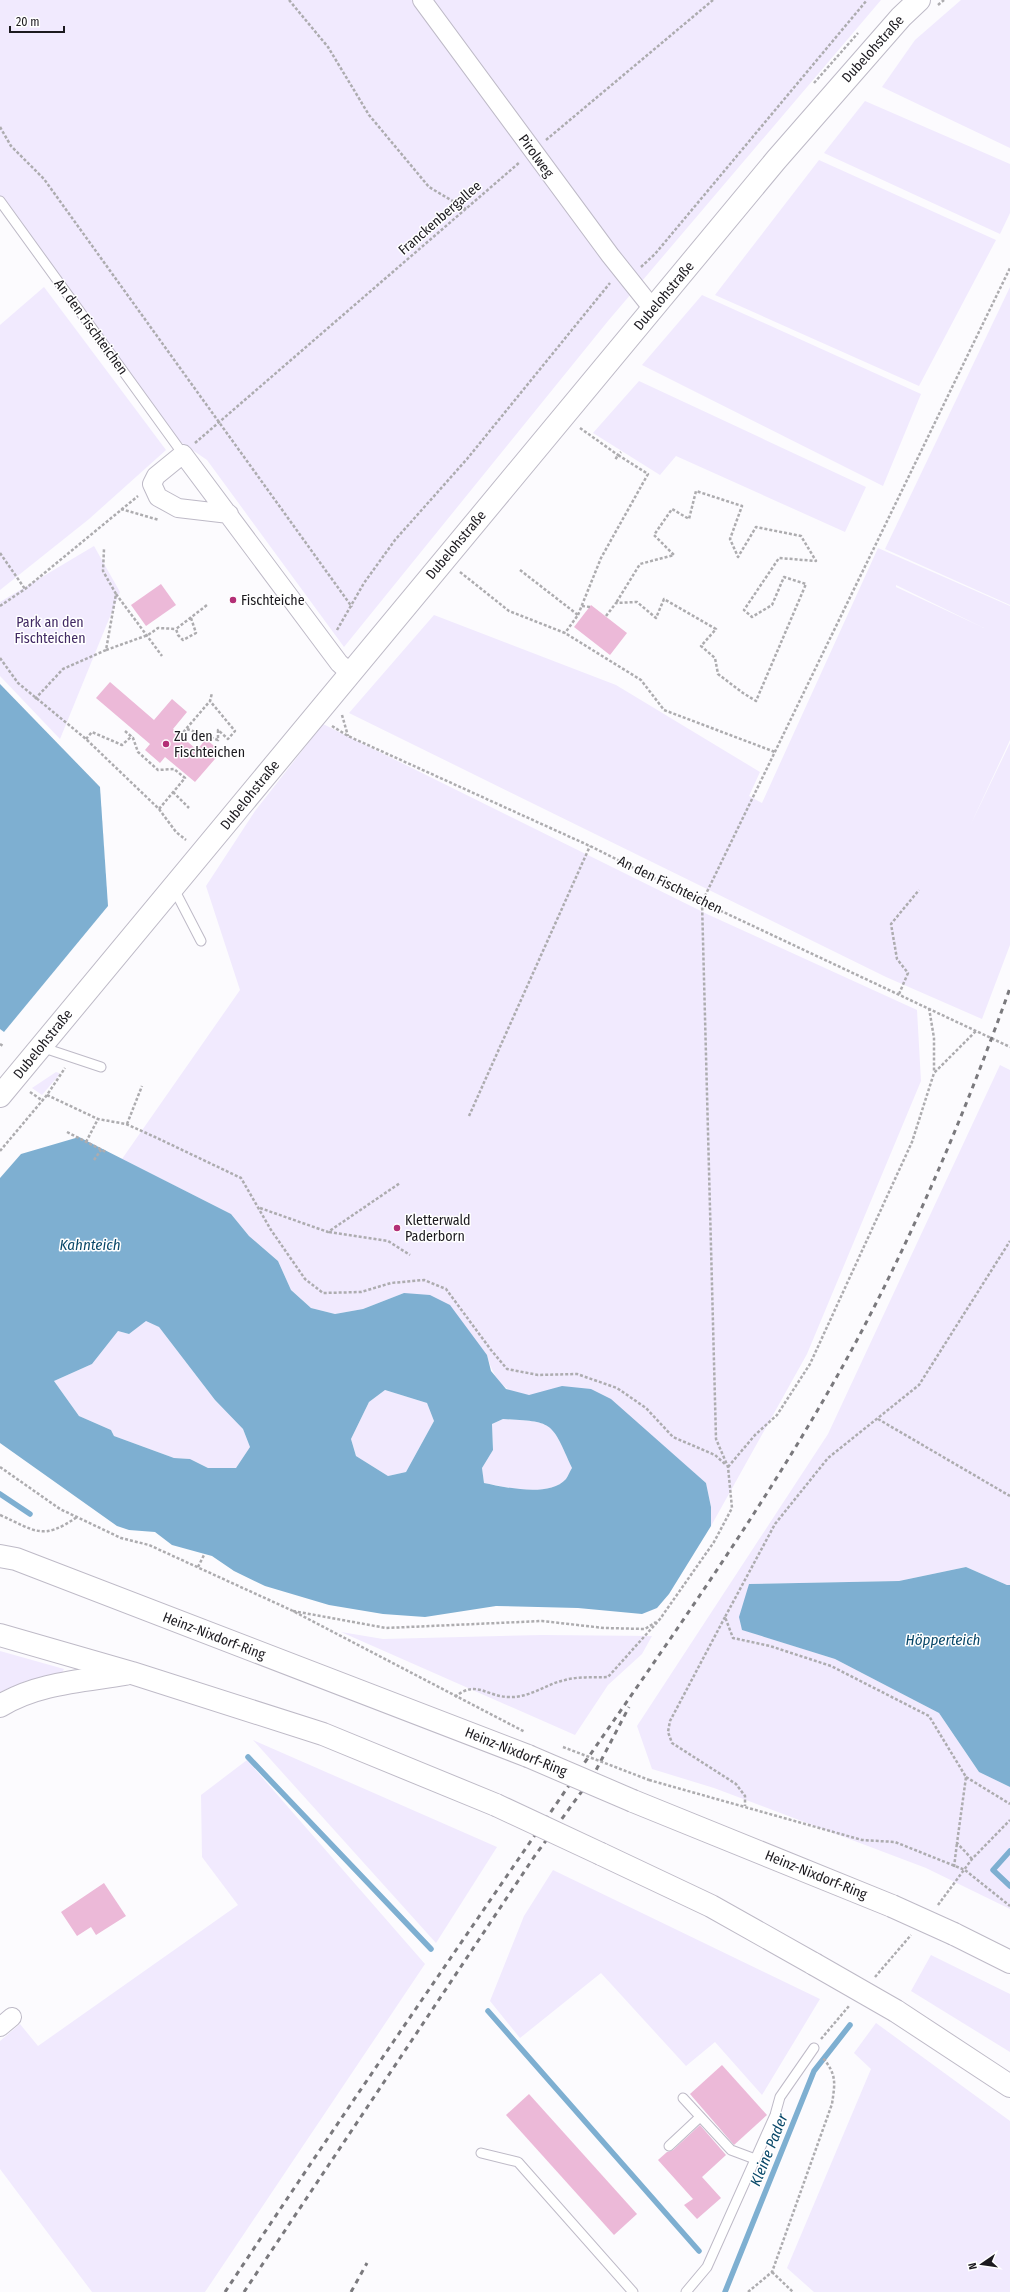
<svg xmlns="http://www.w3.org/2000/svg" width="1010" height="2292" font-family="'Fira Sans Condensed',sans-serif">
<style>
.green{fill:#f1eafe;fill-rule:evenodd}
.water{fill:#7eafd1;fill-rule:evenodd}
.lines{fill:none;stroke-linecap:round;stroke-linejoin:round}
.stream{stroke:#7eafd1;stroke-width:5.5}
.building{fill:#ecb9d8}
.service-casing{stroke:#bebac7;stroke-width:11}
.minor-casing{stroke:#bebac7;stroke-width:20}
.secondary-casing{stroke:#bebac7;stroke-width:24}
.trunk-casing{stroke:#bebac7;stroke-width:24}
.path{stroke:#adacaf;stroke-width:2.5;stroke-dasharray:3 2;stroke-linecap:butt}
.service{stroke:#fff;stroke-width:9}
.minor{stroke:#fff;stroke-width:18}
.secondary{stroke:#fff;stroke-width:22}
.trunk{stroke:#fff;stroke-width:22}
.rail{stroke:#7a797d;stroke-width:3;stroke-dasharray:5 5;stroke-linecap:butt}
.secondary-bridge-casing{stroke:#bebac7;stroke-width:24;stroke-linecap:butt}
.trunk-bridge-casing{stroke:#bebac7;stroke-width:24;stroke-linecap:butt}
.path-bridge{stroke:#adacaf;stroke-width:2.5;stroke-dasharray:3 2;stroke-linecap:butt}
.secondary-bridge{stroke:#fff;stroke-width:22}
.trunk-bridge{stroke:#fff;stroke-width:22}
.poi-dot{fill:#b32f76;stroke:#fff;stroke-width:1.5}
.labels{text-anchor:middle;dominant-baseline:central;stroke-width:3;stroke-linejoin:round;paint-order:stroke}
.street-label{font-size:14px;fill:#1c1a1f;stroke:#fff}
.poi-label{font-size:14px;fill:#1c1a1f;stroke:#fff;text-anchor:start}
.park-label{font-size:14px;fill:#412964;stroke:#fff}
.water-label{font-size:15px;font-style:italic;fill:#094869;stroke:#fff}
</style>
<rect width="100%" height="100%" fill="#fcfbfe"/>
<g class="green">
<polygon points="0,0 881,0 608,321 344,647 207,460 175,438 0,197"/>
<polygon points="961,0 1010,0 1010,148 882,87 915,40"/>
<polygon points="865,101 1010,164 1010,213 1000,234 824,153"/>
<polygon points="819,160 996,240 919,386 715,295"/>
<polygon points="44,287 166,450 89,519 0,590 0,325"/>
<polygon points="1010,287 1010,605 885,549"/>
<polygon points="702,295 921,394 883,486 642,365"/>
<polygon points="639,381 866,487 845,532 676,456 660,475 593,433"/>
<polygon points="94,546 120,592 60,739 0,676 0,602"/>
<path d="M878,548L1010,606V740L970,826L1010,743V945L982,1019L886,977L349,713L434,615L616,685L760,772L749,796L762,803ZM896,585L984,628L896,587Z"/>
<path d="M323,724L709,915L917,1010L921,1081L807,1354L711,1526V1507L706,1483L663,1446L562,1386C552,1389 539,1395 528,1395C504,1395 492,1375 487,1355L404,1293L363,1309L335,1314L311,1308L291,1290L278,1261L249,1236L231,1214L122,1159L240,990L206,886L255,811Z"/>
<polygon points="1000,1065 1010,1070 1010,1585 1007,1585 966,1567 899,1581 749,1584 743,1630 835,1659 939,1713 979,1772 1010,1787 1010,1909 926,1868 714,1788 652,1769 637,1726 828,1434"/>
<polygon points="56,1072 59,1073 59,1075 42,1095 32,1088"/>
<polygon points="146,1320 159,1327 215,1400 243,1429 250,1447 236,1468 208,1468 190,1459 174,1458 114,1436 111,1430 79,1416 54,1381 92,1364 118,1331 129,1334"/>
<polygon points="385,1390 427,1403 434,1421 406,1472 388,1476 356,1456 351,1439 369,1402"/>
<path d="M503,1419C554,1422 551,1421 572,1468C570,1471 568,1476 566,1479C549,1498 505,1487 484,1483L482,1468L493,1450L492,1424Z"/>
<polygon points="341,1632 383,1639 542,1635 652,1636 642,1654 608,1685 575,1735"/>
<polygon points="0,1651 64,1669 62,1673 26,1681 0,1692"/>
<polygon points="253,1740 497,1847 436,1943"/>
<polygon points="247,1760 425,1964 205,2292 92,2292 0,2169 0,2041 20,2024 38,2046 238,1905 202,1857 201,1795"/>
<polygon points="553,1870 820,1999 762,2095 715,2042 686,2066 601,1973 520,2038 490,2001 524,1916"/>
<polygon points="931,1955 1010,1994 1010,2052 911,1991"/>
<polygon points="876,2023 1010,2121 1010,2292 814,2292 787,2268 871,2069 854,2053"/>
</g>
<g class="water">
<polygon points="0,684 100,787 108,906 4,1032 0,1029"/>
<path d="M79,1137L231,1214L249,1236L278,1261L291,1290L311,1308L335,1314L363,1309L404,1293L430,1295L450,1305L487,1355L491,1371L506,1389L529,1395L562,1386L591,1389L611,1399L706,1483L711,1507V1526L669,1594L657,1608L642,1614L578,1608L496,1606L425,1617L383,1614L329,1605L265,1586L234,1571L212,1556L172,1545L155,1532L129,1530L117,1526L0,1443V1178L21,1154ZM146,1321L159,1327L215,1400L243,1429L250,1447L236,1468H208L190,1459L174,1458L114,1436L111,1430L79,1416L54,1381L92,1364L118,1331L129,1334ZM385,1390L427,1403L434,1421L406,1472L388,1476L356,1456L351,1439L369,1402ZM503,1419C554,1422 551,1421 572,1468C570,1471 568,1476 566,1479C549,1498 504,1487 484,1483L482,1468L493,1450L492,1424Z"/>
<polygon points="966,1567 1007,1585 1010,1585 1010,1787 979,1772 939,1713 835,1659 742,1630 739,1617 749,1584 899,1581"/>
</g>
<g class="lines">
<g class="stream">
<polyline points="0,1494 30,1514"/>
<polyline points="248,1757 431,1949"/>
<polyline points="1010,1851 993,1870 1010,1886"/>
<polyline points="488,2011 699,2251"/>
<polyline points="725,2292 814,2071 850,2025"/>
</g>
</g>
<g class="building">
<polygon points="161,584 176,605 146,626 131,605"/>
<polygon points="591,605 627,633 610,655 574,627"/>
<polygon points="110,682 154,720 172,699 187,712 173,729 197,750 206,739 221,752 195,782 165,757 160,763 145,750 150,744 96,698"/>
<polygon points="104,1883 126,1916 96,1935 91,1927 77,1936 61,1912"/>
<polygon points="722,2065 767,2115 734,2145 690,2094"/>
<polygon points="529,2094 637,2214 614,2235 506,2115"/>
<polygon points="700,2125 726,2155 702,2177 721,2198 697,2219 684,2205 693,2199 658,2160 667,2152 673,2150"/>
</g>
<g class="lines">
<defs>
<g id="service">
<polyline points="0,201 183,454"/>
<polyline points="173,887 201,941"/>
<polyline points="41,1047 101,1067"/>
<polyline points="683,2098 731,2150 755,2159"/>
<polyline points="669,2146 700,2117"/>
<polyline points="481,2153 518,2162 633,2292"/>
<polyline points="686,2292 707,2267 775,2115 780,2097 814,2048"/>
</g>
<g id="minor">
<polyline points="422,0 610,255 653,309"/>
<polyline points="229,514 178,508 158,497 152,484 156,476 183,454 327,647 339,663 350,673"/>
<polyline points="0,2027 12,2017"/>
</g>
<g id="secondary">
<polyline points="0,1096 776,160 901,17 919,0"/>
<polyline points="0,1556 16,1559 528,1756"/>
<polyline points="633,1801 892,1906"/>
<polyline points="954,1934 1010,1962"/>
</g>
<g id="trunk">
<polyline points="0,1635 132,1673 323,1734 496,1805"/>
<path d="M0,1706C37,1683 83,1681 125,1674"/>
<polyline points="601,1854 711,1906 814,1964"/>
<polyline points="896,2011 1010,2086"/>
</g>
</defs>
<use href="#service" class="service-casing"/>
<use href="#minor" class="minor-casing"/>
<use href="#secondary" class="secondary-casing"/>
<use href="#trunk" class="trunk-casing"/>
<g class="path">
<polyline points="289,0 328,47 369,115 429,187 466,209"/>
<polyline points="938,5 944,0"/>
<polyline points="814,83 858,33"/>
<polyline points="0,127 11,146 44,179 352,607"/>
<polyline points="546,140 713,0"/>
<polyline points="641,267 655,254 867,0"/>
<polyline points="580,428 618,455 621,452"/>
<polyline points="195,443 520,162"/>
<polyline points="121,509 159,520"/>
<polyline points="0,553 25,589"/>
<polyline points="520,570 578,615 565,633"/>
<polyline points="460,572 509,611 565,633 641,680 664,710 775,752"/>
<polyline points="116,594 162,656"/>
<polyline points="0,606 25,589 138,496"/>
<polyline points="582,606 590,607"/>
<polyline points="578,615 601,558 648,474 618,455 615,460"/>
<polyline points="606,616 616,603 637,602 656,618 664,599 716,629 701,646 715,658 718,674 743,693 756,701 806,584 784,577 772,605 752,617 744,610 779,558 816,561 801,536 756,527 738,557 730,539 742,506 696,491 689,519 672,509 654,535 674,555 640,564 616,603"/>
<polyline points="191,618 196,633 183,640 178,635 176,629 207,605"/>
<polyline points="337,630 364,583 395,540 467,459 610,283"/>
<polyline points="106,650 148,635 158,628 176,629"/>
<polyline points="0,658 18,683 86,739 159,809 176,832 186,840"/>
<polyline points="35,699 63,669 106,650 116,594 103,571 104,549"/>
<polyline points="342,715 348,736"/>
<polyline points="332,726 348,736 590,846 702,902 1010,1047"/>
<polyline points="187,729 218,740 218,730 228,739 235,731 210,701"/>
<polyline points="125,731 133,738 138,752 158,770 174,769 185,778 159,809"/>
<polyline points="180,736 210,701 212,693"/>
<polyline points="86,739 92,732 122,745 132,736"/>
<polyline points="173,792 189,808"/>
<polyline points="899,994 908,973 897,959 891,924 919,890"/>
<polyline points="929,1008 934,1038 934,1072"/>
<polyline points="0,1044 3,1046"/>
<polyline points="30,1092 43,1101"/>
<polyline points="47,1095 98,1119 126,1124 155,1137 241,1178 271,1230 305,1279 323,1293 361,1292 391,1283 424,1280 446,1289 491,1350 507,1369 538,1375 577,1374 617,1388 646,1408 673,1437 715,1455 726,1465"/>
<polyline points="469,1116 590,846"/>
<polyline points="127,1124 142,1086"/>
<polyline points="67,1132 106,1152"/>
<polyline points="86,1142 98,1119"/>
<polyline points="0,1151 47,1095 65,1068"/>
<polyline points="94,1160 101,1150"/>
<polyline points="260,1208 328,1232 400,1183"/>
<polyline points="329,1232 388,1241 410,1255"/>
<polyline points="878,1419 1010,1496"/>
<polyline points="0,1467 60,1509 121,1538 149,1545 291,1610 525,1732"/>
<polyline points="728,1467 755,1435 777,1415 810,1364 912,1142 934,1073 976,1031"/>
<path d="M0,1515C36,1531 42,1541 77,1517"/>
<polyline points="198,1567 204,1555"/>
<polyline points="293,1611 386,1628 542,1621 604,1628 645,1629 656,1622"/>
<polyline points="725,1617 670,1721 668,1732 672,1743 736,1784 745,1796 745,1806"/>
<path d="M455,1697C476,1679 487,1697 509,1697C530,1698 546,1684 565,1680C579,1676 594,1678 608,1677L660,1619L714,1542L732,1508L728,1467L716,1439L702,902L1010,268"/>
<polyline points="966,1777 1010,1804"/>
<polyline points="649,1780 862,1840 895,1842 965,1870 1010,1906"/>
<polyline points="972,1859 957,1843 966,1777 929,1716 831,1666 770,1646 733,1638 725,1617 775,1524 828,1458 919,1385 1010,1241"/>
<polyline points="954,1867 957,1843"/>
<polyline points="938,1905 972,1859 1010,1820"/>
<polyline points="875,1977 911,1935"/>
<polyline points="821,2039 849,2006"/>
<polyline points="772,2272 793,2292"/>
<path d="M748,2292L772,2272L832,2104C835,2083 837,2075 823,2058"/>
</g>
<use href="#service" class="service"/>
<use href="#minor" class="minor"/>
<use href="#secondary" class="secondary"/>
<use href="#trunk" class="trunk"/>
<g class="rail">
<path d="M225,2292C342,2115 463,1940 583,1765C679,1626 777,1489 857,1340C917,1227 967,1108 1010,988"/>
<polyline points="244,2292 534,1857 593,1776 629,1707"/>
<polyline points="351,2292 367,2263"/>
</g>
<defs>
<g id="secondary-bridge">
<polyline points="528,1756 633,1801"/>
<polyline points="892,1906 954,1934"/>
</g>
<g id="trunk-bridge">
<polyline points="496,1805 601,1854"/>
<polyline points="814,1964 896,2011"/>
</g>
</defs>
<use href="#secondary-bridge" class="secondary-bridge-casing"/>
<use href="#trunk-bridge" class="trunk-bridge-casing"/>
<polyline class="path-bridge" points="563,1747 649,1780"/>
<use href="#secondary-bridge" class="secondary-bridge"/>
<use href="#trunk-bridge" class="trunk-bridge"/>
</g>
<g class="poi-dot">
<circle cx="233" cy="600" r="4"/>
<circle cx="166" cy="744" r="4"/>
<circle cx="397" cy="1228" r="4"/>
</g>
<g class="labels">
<g class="street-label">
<text transform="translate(873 49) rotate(-48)">Dubelohstraße</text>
<text transform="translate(536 156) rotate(54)">Pirolweg</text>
<text transform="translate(440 218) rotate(-41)">Franckenbergallee</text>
<text transform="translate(664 296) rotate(-50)">Dubelohstraße</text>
<text transform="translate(91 327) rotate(54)">An den Fischteichen</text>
<text transform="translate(456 545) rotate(-50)">Dubelohstraße</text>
<text transform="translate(250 795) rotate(-51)">Dubelohstraße</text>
<text transform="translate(670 885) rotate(26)">An den Fischteichen</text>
<text transform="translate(43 1044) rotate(-51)">Dubelohstraße</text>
<text transform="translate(214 1636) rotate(21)">Heinz-Nixdorf-Ring</text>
<text transform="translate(516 1752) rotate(22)">Heinz-Nixdorf-Ring</text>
<text transform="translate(816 1875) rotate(22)">Heinz-Nixdorf-Ring</text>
</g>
<g class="poi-label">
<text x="241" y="600">Fischteiche</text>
<text x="174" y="736">Zu den<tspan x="174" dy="16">Fischteichen</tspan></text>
<text x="405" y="1220">Kletterwald<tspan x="405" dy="16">Paderborn</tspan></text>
</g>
<g class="park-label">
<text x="50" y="622">Park an den<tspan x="50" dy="16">Fischteichen</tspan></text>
</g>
<g class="water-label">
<text x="90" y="1245">Kahnteich</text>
<text x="943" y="1640">Höpperteich</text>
<text transform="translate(769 2150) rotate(-68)">Kleine Pader</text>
</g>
</g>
<g transform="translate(982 2264) rotate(257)" stroke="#ffffff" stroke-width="3" paint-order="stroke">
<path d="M0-3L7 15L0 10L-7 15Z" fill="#1c1a1f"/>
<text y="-6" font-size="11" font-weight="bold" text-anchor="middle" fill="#1c1a1f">N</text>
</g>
<path d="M10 26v6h54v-6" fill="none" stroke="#1c1a1f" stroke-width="2"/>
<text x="16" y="26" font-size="12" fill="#1c1a1f" stroke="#ffffff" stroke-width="3" paint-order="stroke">20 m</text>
</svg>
